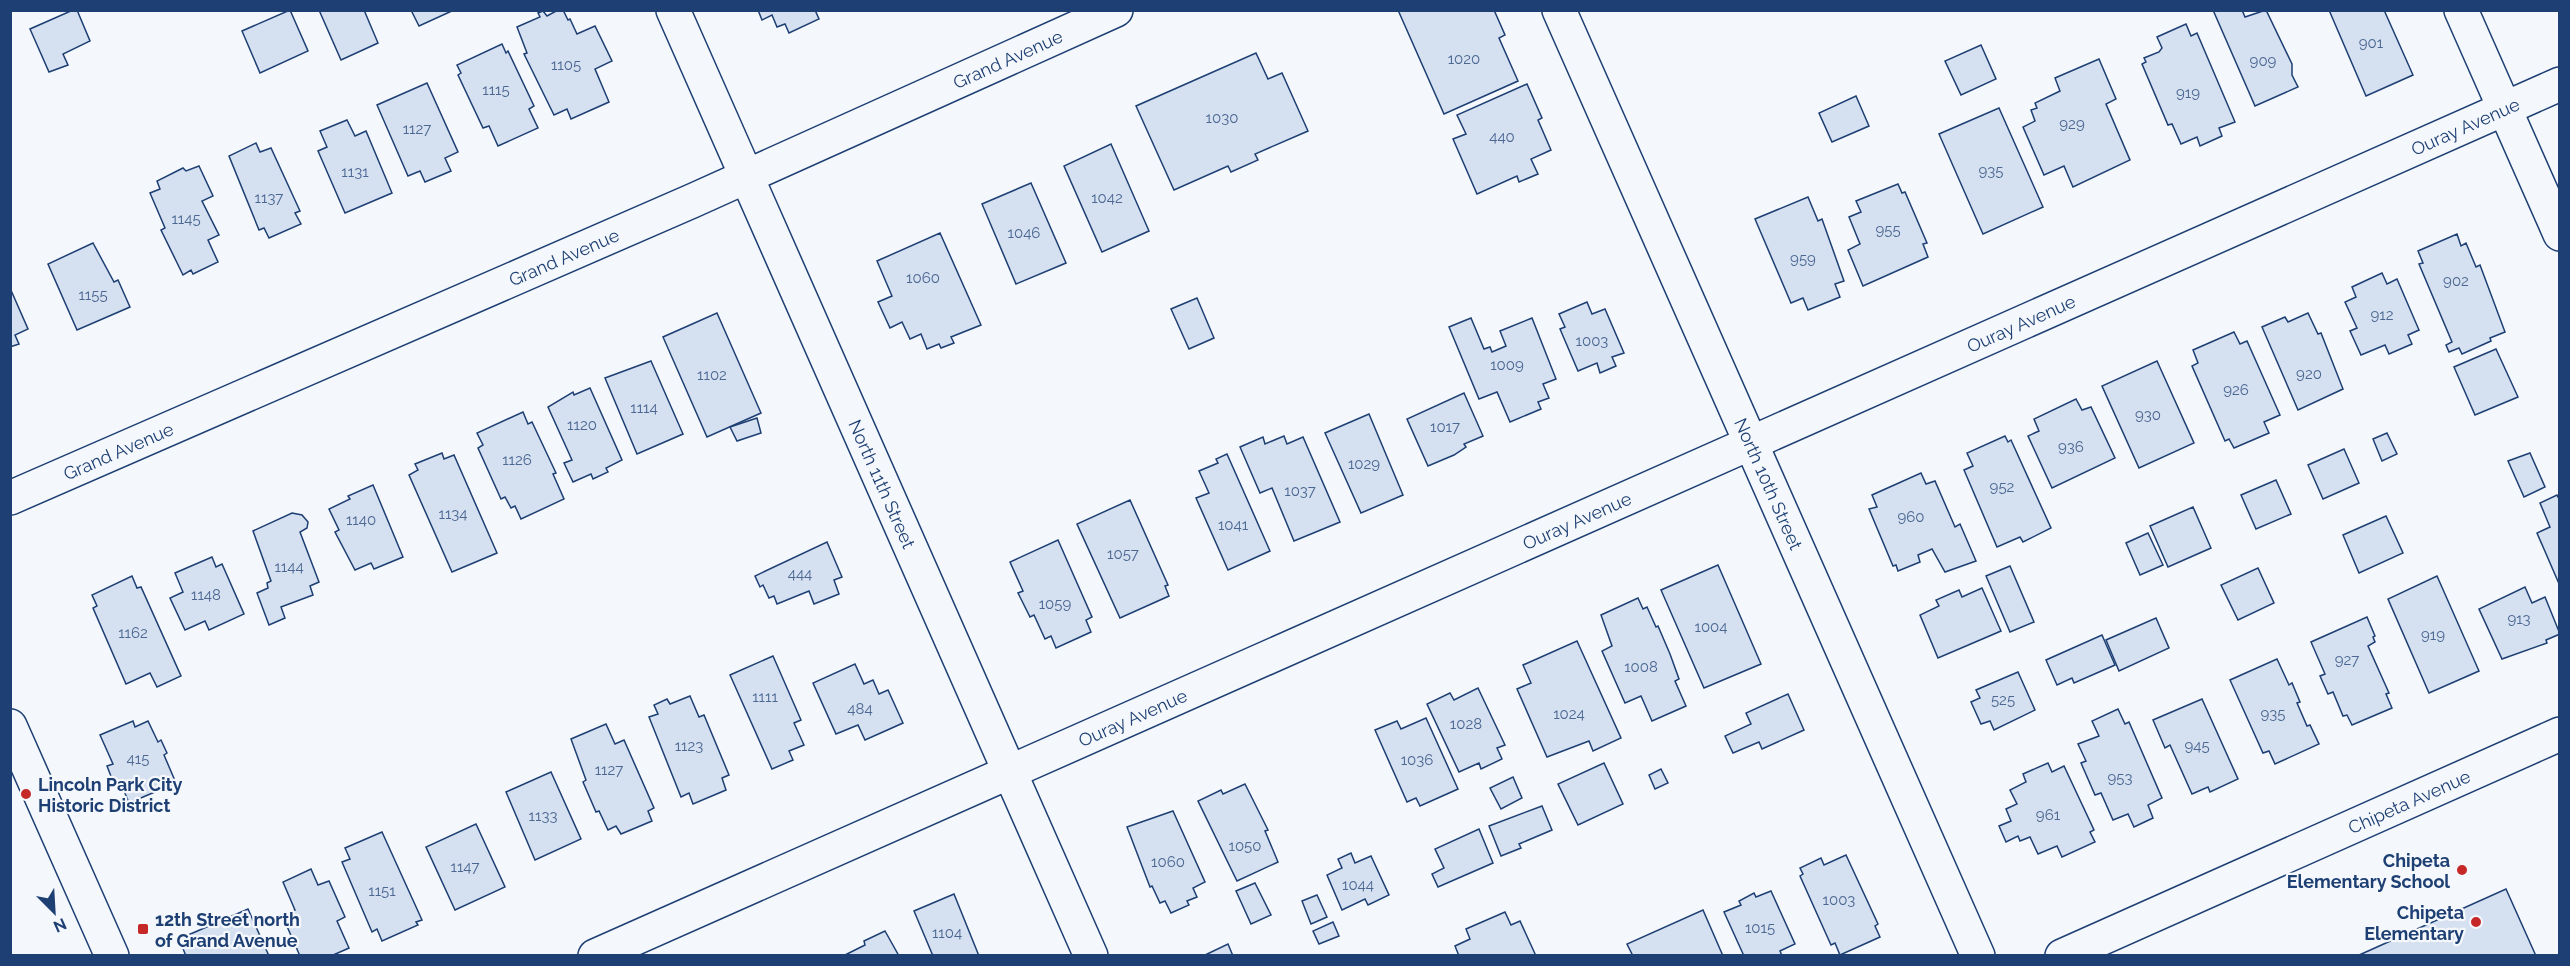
<svg xmlns="http://www.w3.org/2000/svg" width="2570" height="966" font-family="Raleway,sans-serif">
<style>
.building{fill:#d5e0f0;stroke:#1d3f73;stroke-width:1.5}
.lines{fill:none;stroke-linecap:round;stroke-linejoin:round}
.minor-casing{stroke:#1d3f73;stroke-width:36}
.tertiary-casing{stroke:#1d3f73;stroke-width:36}
.secondary-casing{stroke:#1d3f73;stroke-width:36}
.minor{stroke:#f4f7fb;stroke-width:33}
.tertiary{stroke:#f4f7fb;stroke-width:33}
.secondary{stroke:#f4f7fb;stroke-width:33}
.poi-dot{fill:#c62828;stroke:#f4f7fb;stroke-width:2}
.labels{text-anchor:middle;dominant-baseline:central;stroke-width:4.5;stroke-linejoin:round;paint-order:stroke}
.number-label{font-size:15px;fill:#4b6792}
.street-label{font-size:18px;fill:#1d3f73;stroke:#f4f7fb}
.poi-label{font-size:18px;font-weight:bold;fill:#1d3f73;stroke:#f4f7fb;text-anchor:start}
</style>
<rect width="100%" height="100%" fill="#f4f7fb"/>
<g class="building">
<polygon points="73,10 77,10 90,41 63,54 68,65 49,72 30,29"/>
<polygon points="290,10 308,51 260,73 242,31"/>
<polygon points="319,10 364,10 378,43 341,60"/>
<polygon points="411,10 454,10 419,26"/>
<polygon points="558,10 563,10 568,20 570,19 577,34 595,26 612,61 595,69 609,102 571,119 567,109 554,115 524,54 527,53 517,27 540,17 538,13 543,11 547,16"/>
<polygon points="758,10 815,10 819,19 789,33 785,24 777,27 772,15 762,20"/>
<polygon points="1398,10 1494,10 1505,35 1499,38 1518,81 1444,114"/>
<polygon points="2213,10 2242,10 2245,17 2266,10 2292,64 2292,75 2298,87 2255,106"/>
<polygon points="2329,10 2384,10 2413,75 2366,96"/>
<polygon points="2186,24 2191,36 2197,33 2235,122 2219,128 2222,136 2200,146 2197,137 2181,144 2172,124 2168,125 2142,64 2146,62 2144,58 2159,52 2162,48 2157,37"/>
<polygon points="502,44 506,53 508,51 534,106 529,109 538,128 498,146 489,126 483,128 458,75 461,73 457,65"/>
<polygon points="1981,45 1996,79 1961,95 1945,61"/>
<polygon points="1256,53 1268,79 1282,73 1308,131 1255,154 1258,160 1231,172 1228,166 1174,190 1136,106"/>
<polygon points="2099,59 2116,99 2106,104 2130,160 2073,187 2064,166 2044,175 2023,127 2035,121 2031,110 2037,108 2035,103 2060,91 2055,78"/>
<polygon points="427,83 458,152 445,158 451,171 425,182 420,171 408,176 377,105"/>
<polygon points="1527,84 1542,118 1538,120 1551,150 1531,159 1538,174 1519,182 1517,176 1477,194 1453,139 1466,134 1457,115"/>
<polygon points="1856,96 1869,126 1832,142 1819,113"/>
<polygon points="1999,108 2043,207 1983,234 1939,134"/>
<polygon points="347,120 355,136 366,131 392,193 345,213 318,151 327,147 320,131"/>
<polygon points="256,143 260,152 271,148 300,211 295,213 301,224 269,238 264,228 259,230 229,156"/>
<polygon points="1111,144 1149,231 1102,252 1064,166"/>
<polygon points="199,166 213,196 202,201 219,235 208,240 218,262 193,274 191,270 183,275 161,230 165,228 150,193 160,189 157,181 183,168 186,171"/>
<polygon points="1031,183 1066,263 1016,284 982,204"/>
<polygon points="1898,184 1902,193 1905,192 1927,243 1923,244 1928,257 1863,286 1848,250 1860,244 1849,217 1861,212 1856,201"/>
<polygon points="1808,197 1818,221 1822,219 1844,281 1835,284 1840,297 1808,310 1803,298 1791,303 1755,219"/>
<polygon points="940,233 981,325 951,337 954,343 941,348 939,344 927,349 921,334 910,339 902,322 890,328 878,302 892,296 877,261"/>
<polygon points="2457,234 2461,246 2466,243 2476,267 2480,265 2505,332 2490,338 2491,341 2462,354 2459,348 2449,352 2446,345 2452,342 2419,264 2423,263 2418,251"/>
<polygon points="93,243 114,282 118,280 130,307 77,330 48,264"/>
<polygon points="2382,273 2387,284 2397,279 2419,330 2408,335 2412,344 2389,354 2385,345 2361,355 2350,331 2357,328 2345,302 2356,297 2352,287"/>
<polygon points="10,288 28,329 15,335 19,344 10,347"/>
<polygon points="1197,298 1214,338 1189,349 1171,309"/>
<polygon points="1587,302 1592,314 1605,309 1624,353 1612,357 1616,366 1600,373 1597,363 1578,371 1560,329 1565,327 1559,314"/>
<polygon points="717,313 761,413 707,437 663,337"/>
<polygon points="2308,313 2318,334 2321,333 2343,389 2298,410 2262,327 2285,317 2288,322"/>
<polygon points="1471,318 1484,349 1490,347 1492,352 1506,346 1500,331 1532,318 1556,379 1543,384 1549,398 1538,402 1541,409 1510,422 1497,392 1479,399 1449,327"/>
<polygon points="2234,332 2240,344 2247,341 2280,415 2264,422 2269,433 2234,448 2229,439 2225,441 2192,366 2198,363 2193,350"/>
<polygon points="2496,349 2518,397 2475,415 2454,367"/>
<polygon points="651,361 683,434 637,454 605,378"/>
<polygon points="2157,361 2194,443 2139,468 2102,386"/>
<polygon points="590,388 622,460 606,468 608,472 593,479 591,474 573,482 564,463 572,460 548,407 573,392 574,395"/>
<polygon points="1464,393 1483,436 1464,444 1466,447 1454,455 1428,466 1407,419"/>
<polygon points="2076,399 2082,410 2091,407 2115,458 2052,488 2028,436 2039,431 2034,419"/>
<polygon points="523,412 528,424 532,422 556,473 553,474 564,499 521,519 515,506 511,508 505,497 501,499 478,448 483,445 477,433"/>
<polygon points="1369,414 1403,495 1361,513 1325,433"/>
<polygon points="757,418 761,433 737,441 730,427"/>
<polygon points="2387,433 2397,454 2382,461 2373,439"/>
<polygon points="1284,436 1287,444 1303,437 1340,522 1294,541 1272,488 1260,493 1240,447 1263,437 1265,444"/>
<polygon points="2005,436 2008,442 2011,440 2051,528 2023,542 2020,537 1997,547 1964,470 1973,466 1967,453"/>
<polygon points="2344,449 2359,483 2323,499 2308,465"/>
<polygon points="442,453 444,459 454,455 497,553 452,572 409,475 418,470 415,464"/>
<polygon points="2530,453 2545,487 2524,497 2508,461"/>
<polygon points="1227,454 1270,551 1228,570 1196,498 1209,493 1199,471 1218,463 1216,459"/>
<polygon points="1921,473 1926,484 1935,481 1955,527 1960,524 1976,561 1945,572 1932,549 1918,555 1920,562 1898,571 1896,565 1893,566 1869,509 1877,507 1872,495"/>
<polygon points="2276,480 2291,514 2256,529 2241,495"/>
<polygon points="373,485 403,557 374,569 371,563 355,570 335,532 339,530 329,509 350,499 348,496"/>
<polygon points="2557,495 2560,501 2560,586 2537,533 2550,527 2540,503"/>
<polygon points="1130,500 1168,585 1165,586 1169,596 1120,618 1077,524"/>
<polygon points="2193,507 2211,548 2168,567 2150,526"/>
<polygon points="292,513 302,515 308,522 307,528 300,532 319,582 310,586 313,595 281,607 285,618 269,625 257,593 268,588 267,583 271,581 253,531"/>
<polygon points="2386,516 2403,553 2359,573 2343,535"/>
<polygon points="2148,533 2163,565 2140,575 2126,543"/>
<polygon points="1058,540 1092,617 1086,620 1091,632 1056,648 1051,636 1045,639 1034,615 1030,617 1018,593 1023,591 1010,562"/>
<polygon points="827,542 842,577 834,580 839,594 814,604 809,591 777,604 774,596 769,598 763,585 760,587 755,576"/>
<polygon points="212,557 216,567 222,564 244,614 209,630 205,621 185,630 170,598 183,592 175,573"/>
<polygon points="1718,565 1761,664 1704,688 1661,590"/>
<polygon points="2010,566 2034,622 2010,632 1986,576"/>
<polygon points="2258,568 2274,603 2238,620 2221,585"/>
<polygon points="132,576 137,588 141,587 181,676 157,687 150,673 126,684 93,608 97,606 92,595"/>
<polygon points="2437,576 2479,671 2429,693 2388,599"/>
<polygon points="2525,587 2532,603 2545,597 2560,634 2546,640 2547,643 2502,659 2479,609"/>
<polygon points="1982,588 2001,631 1938,658 1920,615 1939,606 1936,600 1959,590 1962,597"/>
<polygon points="1638,598 1643,609 1647,607 1656,627 1658,626 1670,654 1679,679 1675,681 1686,706 1652,721 1641,696 1625,703 1602,651 1612,646 1601,615"/>
<polygon points="2367,617 2375,636 2373,637 2375,642 2368,646 2389,693 2386,694 2392,708 2352,725 2347,715 2343,716 2333,692 2328,694 2320,676 2325,674 2311,642"/>
<polygon points="2156,618 2169,648 2119,671 2106,640"/>
<polygon points="2102,635 2115,665 2074,683 2072,678 2057,685 2046,660"/>
<polygon points="1577,641 1621,738 1593,751 1589,741 1547,757 1517,689 1531,683 1523,665"/>
<polygon points="773,656 801,720 794,723 804,745 789,751 793,760 772,769 730,675"/>
<polygon points="2277,659 2289,685 2292,683 2300,702 2297,703 2307,726 2310,725 2319,744 2275,764 2269,751 2263,753 2230,680"/>
<polygon points="855,664 864,684 873,680 879,694 888,690 903,723 865,740 858,725 836,734 813,683"/>
<polygon points="2018,672 2035,710 1994,730 1990,721 1981,724 1971,702 1980,698 1976,690"/>
<polygon points="1478,688 1505,745 1497,748 1502,759 1481,769 1479,763 1459,772 1427,704 1450,693 1454,700"/>
<polygon points="1788,694 1804,730 1762,749 1759,742 1733,753 1725,736 1751,724 1746,713"/>
<polygon points="690,696 699,717 704,715 729,775 722,778 726,790 693,804 689,793 681,797 649,717 658,714 654,705 667,699 670,704"/>
<polygon points="2202,699 2238,779 2210,792 2208,787 2192,794 2170,745 2165,748 2153,720"/>
<polygon points="2118,709 2125,724 2129,722 2162,798 2148,805 2153,818 2134,827 2128,814 2113,820 2101,793 2095,795 2081,763 2086,761 2078,744 2099,736 2092,721"/>
<polygon points="1426,718 1458,789 1420,806 1416,798 1407,802 1375,730 1397,721 1401,729"/>
<polygon points="133,721 135,727 148,721 158,742 161,740 167,753 164,755 176,783 129,803 120,781 114,784 107,766 113,764 100,735"/>
<polygon points="606,724 615,744 624,740 654,808 648,811 652,821 621,834 616,826 608,830 599,811 596,812 583,782 586,780 571,739"/>
<polygon points="1604,763 1623,804 1578,825 1558,784"/>
<polygon points="2048,763 2052,772 2064,766 2094,830 2090,832 2095,842 2062,857 2057,846 2038,854 2030,837 2020,841 2018,836 2006,842 1999,826 2011,821 2006,809 2017,804 2010,790 2026,782 2023,774"/>
<polygon points="1661,769 1668,783 1655,789 1649,775"/>
<polygon points="551,772 581,839 535,860 506,792"/>
<polygon points="1513,777 1522,798 1501,809 1490,788"/>
<polygon points="1245,784 1268,830 1265,831 1278,862 1237,881 1198,801 1221,790 1223,794"/>
<polygon points="1542,806 1552,830 1519,844 1521,848 1501,856 1489,826"/>
<polygon points="1173,811 1205,882 1193,888 1197,897 1187,901 1189,905 1171,913 1165,901 1160,903 1152,886 1150,887 1127,827"/>
<polygon points="476,824 505,887 455,910 426,847"/>
<polygon points="1479,829 1493,863 1438,887 1432,874 1444,868 1435,849"/>
<polygon points="382,832 422,920 416,922 418,925 382,941 377,929 372,932 342,862 350,859 345,848"/>
<polygon points="1351,853 1355,863 1371,856 1389,895 1368,905 1365,899 1342,910 1327,875 1342,868 1338,859"/>
<polygon points="1846,855 1878,924 1875,926 1880,937 1840,955 1835,943 1831,945 1800,876 1803,874 1800,868 1821,858 1824,865"/>
<polygon points="311,869 318,885 329,881 345,917 337,921 349,948 331,956 300,956 282,915 295,910 283,882"/>
<polygon points="1255,883 1271,915 1251,924 1236,891"/>
<polygon points="2506,889 2536,956 2357,956"/>
<polygon points="1771,891 1795,944 1780,951 1782,956 1744,956 1724,912 1741,905 1739,901 1754,893 1756,897"/>
<polygon points="954,894 979,956 933,956 914,911"/>
<polygon points="1317,895 1327,917 1311,924 1302,901"/>
<polygon points="248,909 269,956 186,956 179,939"/>
<polygon points="1703,910 1723,956 1633,956 1627,944"/>
<polygon points="1505,912 1511,925 1520,921 1536,956 1459,956 1455,946 1470,939 1466,929"/>
<polygon points="1333,922 1339,936 1319,944 1313,931"/>
<polygon points="885,931 899,956 843,956 865,945 864,941"/>
<polygon points="1228,944 1233,956 1203,956"/>
</g>
<g class="lines">
<defs>
<g id="minor">
<path id="s1" d="M673,10L1091,956"/>
<polyline points="2461,10 2560,234"/>
<path id="s2" d="M595,956L2560,84"/>
<path id="s3" d="M2062,956L2560,734"/>
</g>
<g id="tertiary">
<path id="s4" d="M1559,10L1978,956"/>
</g>
<g id="secondary">
<path id="s5" d="M10,498L692,201L1116,10"/>
<polyline points="10,726 112,956"/>
</g>
</defs>
<use href="#minor" class="minor-casing"/>
<use href="#tertiary" class="tertiary-casing"/>
<use href="#secondary" class="secondary-casing"/>
<use href="#minor" class="minor"/>
<use href="#tertiary" class="tertiary"/>
<use href="#secondary" class="secondary"/>
</g>
<g class="poi-dot">
<circle cx="26" cy="794" r="6"/>
<circle cx="2462" cy="870" r="6"/>
<circle cx="2476" cy="922" r="6"/>
<rect x="137" y="923" width="12" height="12" rx="3"/>
</g>
<g class="labels">
<g class="number-label">
<text x="2371" y="43">901</text>
<text x="1464" y="59">1020</text>
<text x="2263" y="61">909</text>
<text x="566" y="65">1105</text>
<text x="496" y="90">1115</text>
<text x="2188" y="93">919</text>
<text x="1222" y="118">1030</text>
<text x="2072" y="124">929</text>
<text x="417" y="129">1127</text>
<text x="1502" y="137">440</text>
<text x="1991" y="171">935</text>
<text x="355" y="172">1131</text>
<text x="269" y="198">1137</text>
<text x="1107" y="198">1042</text>
<text x="186" y="219">1145</text>
<text x="1888" y="230">955</text>
<text x="1024" y="233">1046</text>
<text x="1803" y="259">959</text>
<text x="923" y="278">1060</text>
<text x="2456" y="281">902</text>
<text x="93" y="295">1155</text>
<text x="2382" y="315">912</text>
<text x="1592" y="341">1003</text>
<text x="1507" y="365">1009</text>
<text x="2309" y="374">920</text>
<text x="712" y="375">1102</text>
<text x="2236" y="390">926</text>
<text x="644" y="408">1114</text>
<text x="2148" y="415">930</text>
<text x="582" y="425">1120</text>
<text x="1445" y="427">1017</text>
<text x="2071" y="447">936</text>
<text x="517" y="460">1126</text>
<text x="1364" y="464">1029</text>
<text x="2002" y="487">952</text>
<text x="1300" y="491">1037</text>
<text x="453" y="514">1134</text>
<text x="1911" y="517">960</text>
<text x="361" y="520">1140</text>
<text x="1233" y="525">1041</text>
<text x="1123" y="554">1057</text>
<text x="289" y="567">1144</text>
<text x="800" y="574">444</text>
<text x="206" y="595">1148</text>
<text x="1055" y="604">1059</text>
<text x="2519" y="619">913</text>
<text x="1711" y="627">1004</text>
<text x="133" y="633">1162</text>
<text x="2433" y="635">919</text>
<text x="2347" y="660">927</text>
<text x="1641" y="667">1008</text>
<text x="765" y="697">1111</text>
<text x="2003" y="700">525</text>
<text x="860" y="709">484</text>
<text x="1569" y="714">1024</text>
<text x="2273" y="714">935</text>
<text x="1466" y="724">1028</text>
<text x="689" y="746">1123</text>
<text x="2197" y="746">945</text>
<text x="138" y="759">415</text>
<text x="1417" y="760">1036</text>
<text x="609" y="770">1127</text>
<text x="2120" y="778">953</text>
<text x="2048" y="815">961</text>
<text x="543" y="816">1133</text>
<text x="1245" y="846">1050</text>
<text x="1168" y="862">1060</text>
<text x="465" y="867">1147</text>
<text x="1358" y="885">1044</text>
<text x="382" y="891">1151</text>
<text x="1839" y="900">1003</text>
<text x="1760" y="928">1015</text>
<text x="947" y="933">1104</text>
</g>
<g class="street-label">
<text stroke="none"><textPath href="#s5" startOffset="1090">Grand Avenue</textPath></text>
<text stroke="none"><textPath href="#s2" startOffset="2046">Ouray Avenue</textPath></text>
<text stroke="none"><textPath href="#s5" startOffset="604">Grand Avenue</textPath></text>
<text stroke="none"><textPath href="#s2" startOffset="1560">Ouray Avenue</textPath></text>
<text stroke="none"><textPath href="#s5" startOffset="118">Grand Avenue</textPath></text>
<text stroke="none"><textPath href="#s1" startOffset="518">North 11th Street</textPath></text>
<text stroke="none"><textPath href="#s4" startOffset="518">North 10th Street</textPath></text>
<text stroke="none"><textPath href="#s2" startOffset="1074">Ouray Avenue</textPath></text>
<text stroke="none"><textPath href="#s2" startOffset="588">Ouray Avenue</textPath></text>
<text stroke="none"><textPath href="#s3" startOffset="380">Chipeta Avenue</textPath></text>
</g>
<g class="poi-label">
<text x="38" y="784">Lincoln Park City<tspan x="38" dy="21">Historic District</tspan></text>
<text x="2450" y="860" text-anchor="end">Chipeta<tspan x="2450" dy="21">Elementary School</tspan></text>
<text x="2464" y="912" text-anchor="end">Chipeta<tspan x="2464" dy="21">Elementary</tspan></text>
<text x="155" y="919">12th Street north<tspan x="155" dy="21">of Grand Avenue</tspan></text>
</g>
</g>
<rect width="2570" height="966" fill="none" stroke="#1d3f73" stroke-width="24"/>
<g transform="translate(54 912) rotate(156)" stroke="#f4f7fb" stroke-width="4.5" paint-order="stroke">
<path d="M0-4.5L10 22L0 15L-10 22Z" fill="#1d3f73"/>
<text y="-9" font-size="16" font-weight="bold" text-anchor="middle" fill="#1d3f73">N</text>
</g>
</svg>
